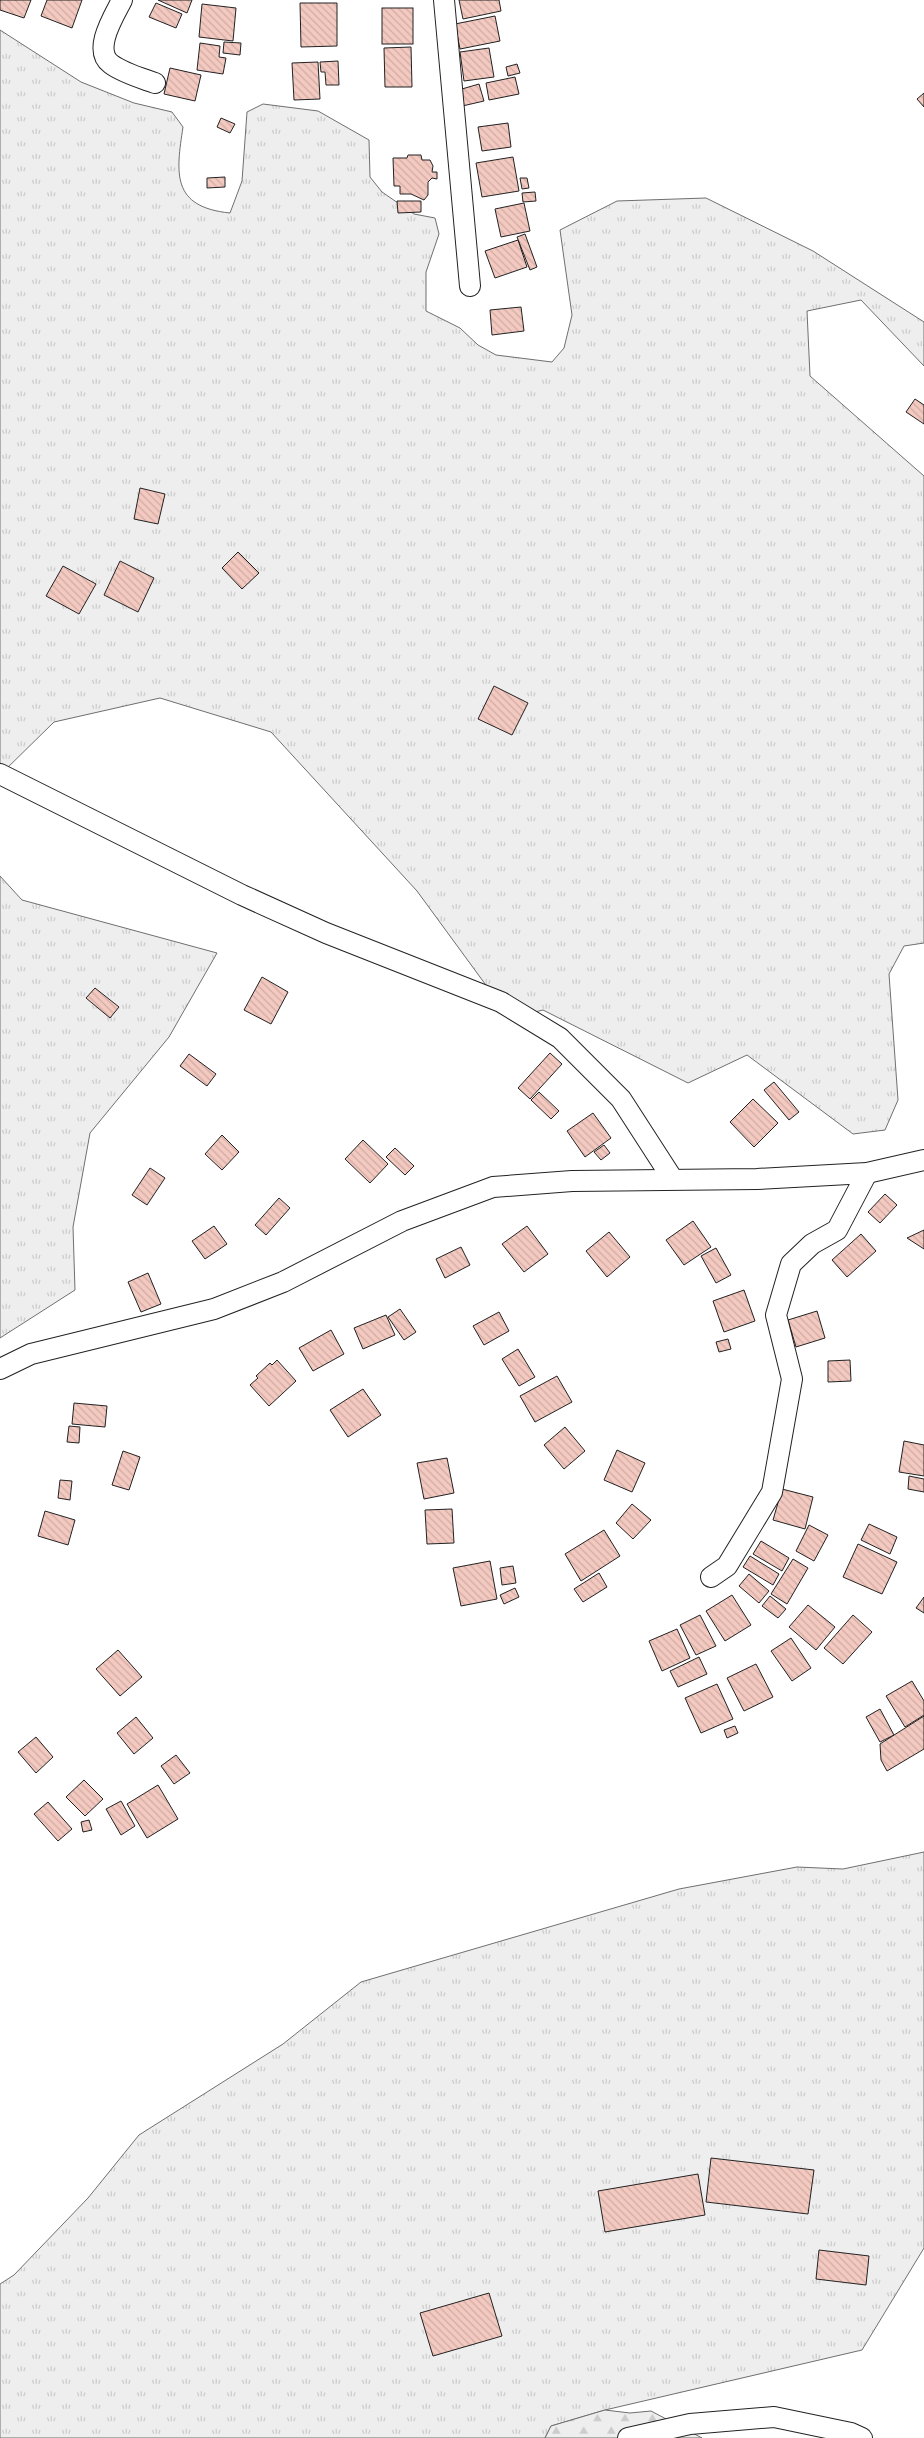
<svg xmlns="http://www.w3.org/2000/svg" width="924" height="2438" font-family="'Fira Sans',sans-serif">
<style>
.grass{fill:url(#grass-tufts);stroke:#6f6f6f}
.forest{fill:url(#forest-firs);stroke:#6f6f6f}
.building{fill:url(#building-back-hatch);stroke:#222}
.lines{fill:none;stroke-linecap:round;stroke-linejoin:round}
.minor-casing{stroke:#222;stroke-width:22}
.minor{stroke:#fff;stroke-width:20}
</style>
<defs>
<pattern id="grass-tufts" width="24" height="20" patternUnits="userSpaceOnUse" patternTransform="scale(1.25)"><rect width="24" height="20" fill="#eee"/><path d="M3 7l-1-3M5 7V3M7 7l1-3M15 17l-1-3M17 17v-4M19 17l1-3" fill="none" stroke="#ccc"/></pattern>
<pattern id="forest-firs" width="22" height="20" patternUnits="userSpaceOnUse" patternTransform="scale(1.25)"><rect width="22" height="20" fill="#eee"/><path d="M5 1l3.5 6h-7zM16 11l3.5 6h-7z" fill="#ccc"/></pattern>
<pattern id="building-back-hatch" width="6" height="6" patternUnits="userSpaceOnUse" patternTransform="scale(1.25)"><rect width="6" height="6" fill="#f3c9c0"/><path d="M-1 5l2 2M0 0l6 6M5-1l2 2" fill="none" stroke="#d0aca5"/></pattern>
</defs>
<rect width="100%" height="100%" fill="#fff"/>
<g class="grass">
<path d="M0,30L81,82L134,103L172,112L183,127C176,173 171,207 230,213L242,181L247,112L263,104L318,111L369,140L370,177L382,192L414,214L435,218L439,234L426,272V311L460,328L478,345L496,355L552,362L564,348L572,315L560,230L617,201L706,198L813,251L924,322V366L861,300L807,311L810,376L924,476V943L904,946L889,974L898,1100L885,1130L853,1134L747,1055L688,1083L543,1010L510,1018L417,891L271,732L160,698L54,722L0,775Z"/>
<polygon points="0,876 22,900 217,953 169,1037 90,1133 73,1227 75,1290 0,1338"/>
<polygon points="924,1852 924,2248 862,2350 605,2410 551,2426 545,2438 0,2438 0,2284 14,2275 88,2198 139,2135 283,2044 361,1982 679,1889 797,1867 843,1869"/>
</g>
<polygon class="forest" points="605,2410 630,2413 651,2411 702,2438 545,2438 551,2426"/>
<g class="building">
<polygon points="0,0 31,0 24,18 0,10"/>
<polygon points="47,0 82,0 72,28 41,16"/>
<polygon points="158,0 192,0 187,13"/>
<polygon points="459,0 499,0 501,11 463,19"/>
<polygon points="156,3 182,14 176,28 149,17"/>
<polygon points="300,3 337,3 337,46 301,47"/>
<polygon points="202,4 236,8 233,41 199,37"/>
<rect x="382" y="8" width="31" height="36"/>
<polygon points="495,16 500,41 460,49 455,24"/>
<polygon points="224,42 241,43 240,55 223,53"/>
<polygon points="200,43 220,46 219,57 226,58 223,74 197,70"/>
<polygon points="411,47 412,87 385,87 384,48"/>
<polygon points="489,48 494,77 464,81 460,52"/>
<polygon points="338,61 339,85 326,85 325,72 321,72 320,62"/>
<polygon points="318,62 320,99 294,100 292,63"/>
<polygon points="517,64 520,73 508,76 506,67"/>
<polygon points="170,68 201,75 195,101 164,94"/>
<polygon points="515,77 519,94 489,100 486,83"/>
<polygon points="479,84 484,101 458,107 455,91"/>
<polygon points="924,93 924,107 917,99"/>
<polygon points="221,118 235,124 230,133 217,127"/>
<polygon points="508,123 511,147 482,151 478,127"/>
<polygon points="408,155 421,155 422,160 430,160 433,166 432,172 437,172 437,179 432,178 428,182 428,195 424,200 411,194 400,194 400,186 394,186 393,158 407,158"/>
<polygon points="513,157 519,191 482,197 476,163"/>
<polygon points="225,177 225,187 207,188 207,178"/>
<polygon points="520,178 527,178 529,188 522,189"/>
<polygon points="535,192 536,201 523,202 522,193"/>
<polygon points="397,201 421,201 421,212 398,213"/>
<polygon points="524,203 530,231 501,237 495,209"/>
<polygon points="525,234 537,267 530,270 517,237"/>
<polygon points="518,240 527,267 495,278 485,251"/>
<polygon points="521,307 524,331 492,335 490,310"/>
<polygon points="915,399 924,405 924,424 906,412"/>
<polygon points="140,488 165,494 158,524 134,519"/>
<polygon points="238,552 259,573 242,589 222,568"/>
<polygon points="120,561 154,578 138,612 104,595"/>
<polygon points="63,566 96,584 79,614 46,596"/>
<polygon points="494,686 528,703 512,735 478,719"/>
<polygon points="262,977 288,992 271,1024 244,1010"/>
<polygon points="95,988 119,1007 110,1018 86,998"/>
<polygon points="550,1053 562,1064 530,1099 518,1088"/>
<polygon points="189,1054 216,1074 207,1086 180,1066"/>
<polygon points="774,1082 799,1112 789,1120 764,1090"/>
<polygon points="539,1092 559,1111 551,1119 531,1100"/>
<polygon points="753,1099 778,1123 754,1147 730,1122"/>
<polygon points="593,1113 611,1138 585,1157 567,1131"/>
<polygon points="222,1135 239,1152 222,1170 205,1154"/>
<polygon points="363,1140 388,1164 370,1183 345,1159"/>
<polygon points="604,1145 610,1153 601,1160 594,1152"/>
<polygon points="395,1148 414,1166 405,1175 386,1157"/>
<polygon points="150,1168 165,1178 147,1205 132,1195"/>
<polygon points="885,1194 897,1205 880,1223 868,1212"/>
<polygon points="279,1198 290,1208 266,1235 255,1225"/>
<polygon points="693,1221 711,1247 684,1265 666,1240"/>
<polygon points="214,1226 227,1244 205,1259 192,1241"/>
<polygon points="527,1226 548,1254 524,1272 502,1244"/>
<polygon points="924,1230 924,1249 907,1238"/>
<polygon points="609,1232 630,1257 607,1277 586,1251"/>
<polygon points="861,1234 876,1251 847,1277 832,1260"/>
<polygon points="461,1247 470,1265 445,1278 436,1259"/>
<polygon points="716,1248 731,1275 716,1283 701,1256"/>
<polygon points="148,1273 161,1304 141,1312 128,1282"/>
<polygon points="744,1290 755,1321 724,1332 713,1301"/>
<polygon points="400,1309 416,1332 404,1340 388,1317"/>
<polygon points="817,1311 825,1338 796,1347 788,1320"/>
<polygon points="499,1312 509,1331 484,1345 473,1326"/>
<polygon points="386,1315 395,1335 363,1349 354,1328"/>
<polygon points="331,1330 344,1354 313,1371 299,1348"/>
<polygon points="728,1339 731,1349 719,1352 716,1342"/>
<polygon points="518,1349 535,1377 519,1386 502,1359"/>
<polygon points="277,1360 296,1381 269,1406 250,1385 258,1378 256,1376 270,1363 272,1365"/>
<polygon points="850,1360 851,1381 828,1382 828,1361"/>
<polygon points="557,1376 572,1402 535,1422 520,1396"/>
<polygon points="363,1389 381,1415 348,1437 330,1410"/>
<polygon points="74,1403 107,1406 105,1427 72,1424"/>
<polygon points="69,1426 80,1427 79,1443 67,1442"/>
<polygon points="565,1427 585,1451 564,1469 544,1445"/>
<polygon points="904,1441 924,1445 924,1476 899,1472"/>
<polygon points="617,1450 645,1463 632,1492 604,1480"/>
<polygon points="123,1451 140,1457 129,1490 112,1485"/>
<polygon points="447,1458 454,1493 424,1499 417,1463"/>
<polygon points="909,1476 924,1479 924,1492 908,1489"/>
<polygon points="60,1480 72,1481 70,1500 58,1498"/>
<polygon points="782,1489 813,1497 805,1529 773,1520"/>
<polygon points="632,1504 651,1520 633,1539 616,1523"/>
<polygon points="452,1509 454,1543 427,1544 425,1510"/>
<polygon points="45,1511 75,1520 68,1545 38,1536"/>
<polygon points="869,1524 897,1537 890,1554 861,1540"/>
<polygon points="809,1525 828,1535 814,1561 796,1551"/>
<polygon points="604,1530 620,1556 581,1581 565,1554"/>
<polygon points="761,1541 789,1558 782,1571 753,1554"/>
<polygon points="858,1544 897,1562 882,1594 843,1577"/>
<polygon points="750,1556 779,1574 773,1585 743,1567"/>
<polygon points="793,1559 808,1568 787,1604 771,1594"/>
<polygon points="490,1561 497,1599 461,1606 453,1568"/>
<polygon points="513,1566 516,1583 502,1585 500,1568"/>
<polygon points="599,1573 607,1587 583,1602 574,1589"/>
<polygon points="749,1574 769,1591 759,1603 739,1586"/>
<polygon points="515,1588 519,1597 504,1604 500,1595"/>
<polygon points="732,1595 751,1625 725,1641 706,1611"/>
<polygon points="770,1596 786,1609 778,1618 762,1606"/>
<polygon points="924,1597 924,1613 916,1608"/>
<polygon points="808,1605 835,1627 816,1650 789,1627"/>
<polygon points="700,1615 716,1646 696,1655 680,1625"/>
<polygon points="853,1615 872,1632 843,1664 824,1648"/>
<polygon points="677,1629 690,1658 662,1671 649,1641"/>
<polygon points="791,1638 811,1668 792,1681 771,1651"/>
<polygon points="118,1650 142,1677 120,1696 96,1669"/>
<polygon points="699,1657 707,1674 678,1687 670,1671"/>
<polygon points="756,1664 773,1697 744,1711 727,1678"/>
<polygon points="912,1681 924,1701 924,1715 905,1727 886,1696"/>
<polygon points="717,1684 733,1719 701,1733 685,1698"/>
<polygon points="880,1709 894,1735 880,1742 866,1717"/>
<polygon points="924,1716 924,1749 887,1771 881,1760 880,1744"/>
<polygon points="136,1717 153,1738 134,1754 117,1733"/>
<polygon points="735,1726 738,1733 727,1738 724,1730"/>
<polygon points="36,1737 53,1757 36,1773 18,1752"/>
<polygon points="176,1755 190,1773 174,1784 161,1766"/>
<polygon points="84,1780 103,1799 85,1816 66,1797"/>
<polygon points="158,1785 178,1819 147,1838 127,1804"/>
<polygon points="121,1801 135,1826 121,1835 106,1809"/>
<polygon points="48,1802 72,1829 58,1841 34,1814"/>
<polygon points="89,1820 92,1830 83,1832 81,1822"/>
<polygon points="711,2158 814,2170 808,2214 706,2202"/>
<polygon points="698,2174 705,2215 605,2232 598,2191"/>
<polygon points="819,2250 869,2256 866,2285 816,2279"/>
<polygon points="489,2293 502,2336 433,2356 420,2313"/>
</g>
<g class="lines">
<defs>
<g id="minor">
<path d="M122,0C114,16 92,50 111,64C123,73 141,78 155,83"/>
<polyline points="444,0 470,286"/>
<polyline points="0,774 242,895 326,933 501,1002 560,1038 621,1099 672,1178"/>
<polyline points="0,1369 31,1354 214,1309 283,1282 402,1221 493,1187 572,1181 757,1179 867,1173 924,1160"/>
<polyline points="711,1577 727,1566 772,1492 792,1379 776,1315 791,1264 812,1244 837,1230 867,1173"/>
<polyline points="628,2438 690,2424 774,2417 851,2433 862,2438"/>
</g>
</defs>
<use href="#minor" class="minor-casing"/>
<use href="#minor" class="minor"/>
</g>
</svg>
